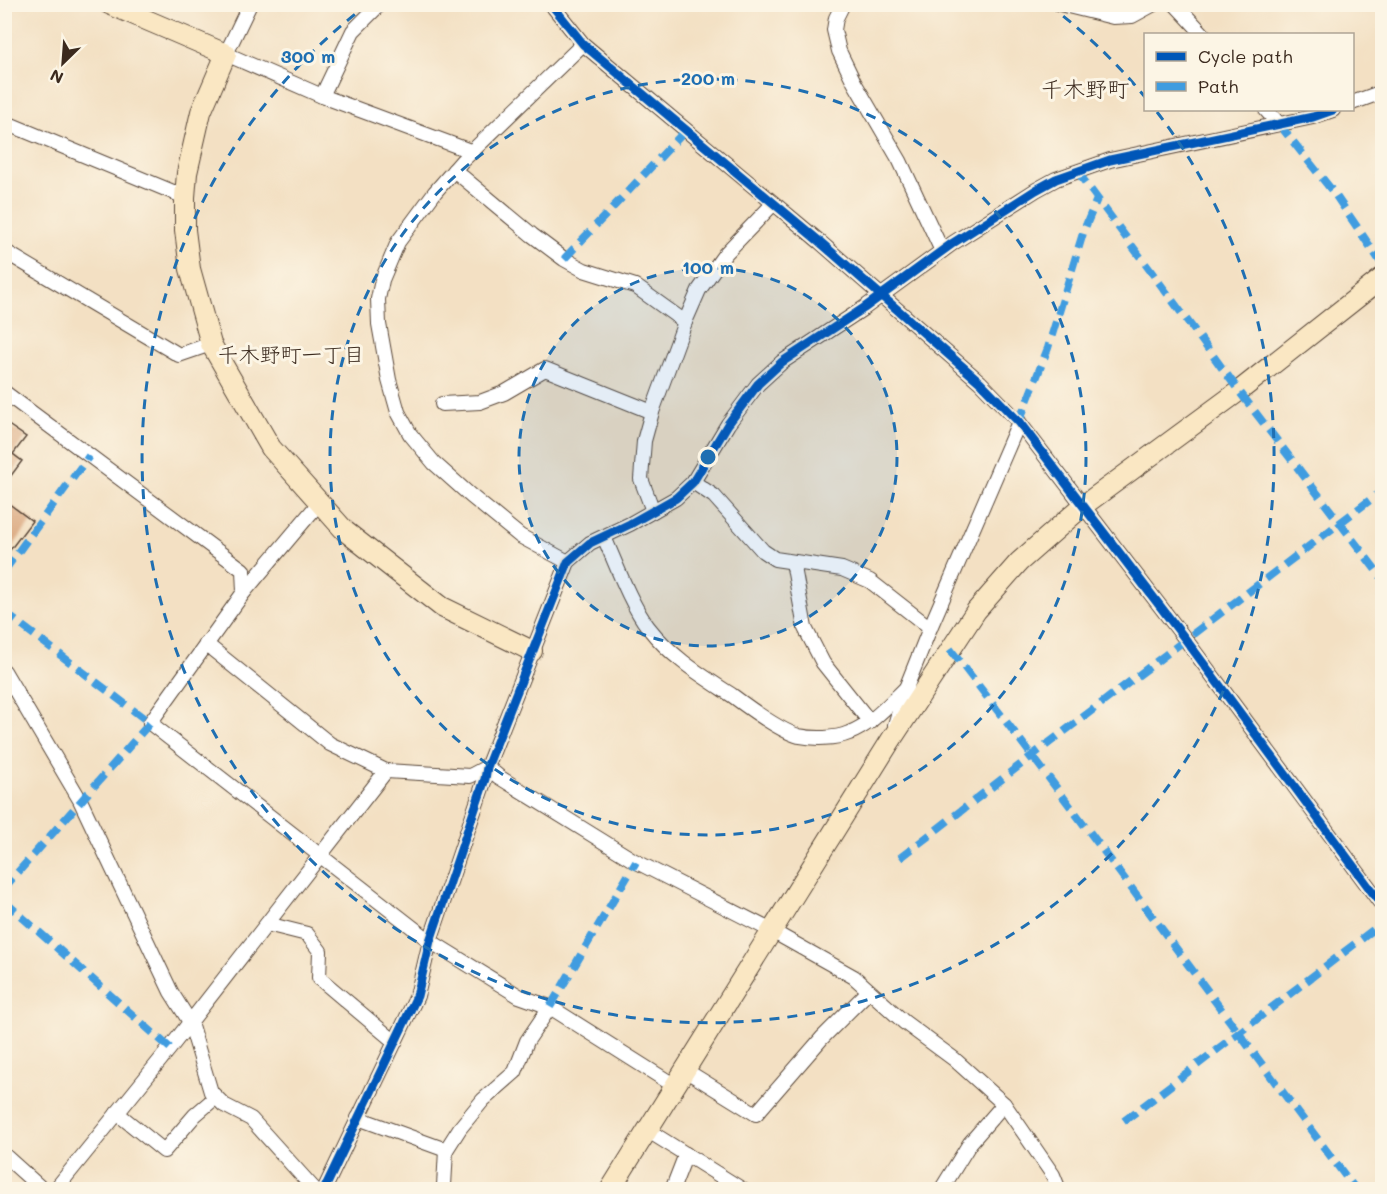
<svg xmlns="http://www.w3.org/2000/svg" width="1387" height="1194" font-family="Mali,'Klee One',sans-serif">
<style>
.building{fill:#dcaa82}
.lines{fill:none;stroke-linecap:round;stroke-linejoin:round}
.street-casing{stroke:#574537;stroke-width:16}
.secondary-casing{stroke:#574537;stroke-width:22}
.street{stroke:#fff;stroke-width:14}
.secondary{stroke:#fae7c3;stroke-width:20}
.quiet{stroke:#3f9ce0;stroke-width:8;stroke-dasharray:15 8;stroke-linecap:butt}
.cycleway-casing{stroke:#fcf5e5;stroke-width:13}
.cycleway{stroke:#0057b8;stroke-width:9}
.ring{fill:none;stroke:#1f6fb2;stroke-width:3;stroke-dasharray:10 8}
.labels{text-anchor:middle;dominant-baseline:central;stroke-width:6;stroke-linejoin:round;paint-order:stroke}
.neighbourhood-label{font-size:21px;fill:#3b2a1e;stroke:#fcf5e5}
.quarter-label{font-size:22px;fill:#3b2a1e;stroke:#fcf5e5}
.centre{fill:#1f6fb2;stroke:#fcf5e5;stroke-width:3}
.ring-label{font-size:18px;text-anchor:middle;font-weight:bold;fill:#1f6fb2;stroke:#fcf5e5;stroke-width:6;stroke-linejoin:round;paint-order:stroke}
</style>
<rect width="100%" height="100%" fill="#fcf5e5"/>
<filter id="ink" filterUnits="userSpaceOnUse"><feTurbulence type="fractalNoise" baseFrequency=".0167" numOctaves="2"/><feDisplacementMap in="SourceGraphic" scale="12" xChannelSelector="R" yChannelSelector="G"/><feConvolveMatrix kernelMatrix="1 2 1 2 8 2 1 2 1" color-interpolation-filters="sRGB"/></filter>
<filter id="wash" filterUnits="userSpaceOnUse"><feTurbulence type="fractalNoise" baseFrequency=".008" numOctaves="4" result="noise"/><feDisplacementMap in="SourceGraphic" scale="24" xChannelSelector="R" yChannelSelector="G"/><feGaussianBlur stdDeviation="1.35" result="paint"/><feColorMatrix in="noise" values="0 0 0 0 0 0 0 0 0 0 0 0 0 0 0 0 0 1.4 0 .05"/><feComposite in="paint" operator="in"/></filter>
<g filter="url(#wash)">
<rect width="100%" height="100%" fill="#f3e0c3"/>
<g id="blocks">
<g class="building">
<polygon points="4,422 26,437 13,454 22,461 4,485"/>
<polygon points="4,500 32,521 4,558"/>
</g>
</g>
</g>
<g filter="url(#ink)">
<use href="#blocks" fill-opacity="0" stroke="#574537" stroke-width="1.5"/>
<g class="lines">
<defs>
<g id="street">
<polyline points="250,4 226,54 322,96 473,152"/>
<polyline points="551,4 583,44 820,242 980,382 1019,422 1186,640 1382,905"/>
<polyline points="843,4 836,18 834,30 839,51 854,82 900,161 942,251"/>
<polyline points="1060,4 1113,17 1132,16 1154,4"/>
<polyline points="1175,4 1203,34"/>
<polyline points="322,96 353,31 380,4"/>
<polyline points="1352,103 1382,92"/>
<polyline points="1266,110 1279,124"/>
<polyline points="4,122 185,197"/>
<polyline points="454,170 532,235 564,259 584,270 635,286 685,322"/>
<polyline points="4,251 179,355 211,344"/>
<polyline points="4,392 243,570 244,592 150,723 430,941 519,996 550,1007 675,1086"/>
<polyline points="442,404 480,402 504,393 545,369 652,412"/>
<polyline points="693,482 714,496 763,551 775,559 842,569 870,581 930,628"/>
<polyline points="653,511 641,479 644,441 652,412 685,322 699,290 725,254 773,204"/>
<path d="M604,537C616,564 631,605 648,627C672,658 701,675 733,696C749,708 780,731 799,736C814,739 835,739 849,733C872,724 888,705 906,688"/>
<polyline points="568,562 520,536 471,496 434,463 410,434 398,412 389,380 379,324 378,299 382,280 398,242 435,192 462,161 583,44"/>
<polyline points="793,562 805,628 823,663 870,722"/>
<polyline points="244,592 319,503"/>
<polyline points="206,644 330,744 386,771 470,776 487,767"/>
<polyline points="4,671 80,800 171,992 190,1022 211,1092 224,1105 251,1119 315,1190"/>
<polyline points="895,725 906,688 930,628 1019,422"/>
<polyline points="487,767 499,777 633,860 772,931 854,977 904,1022 954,1059 1004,1104 1053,1175 1059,1190"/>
<polyline points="267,924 307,934 320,951 319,978 395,1042"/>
<polyline points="685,1070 756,1114 822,1038 869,991"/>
<polyline points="117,1113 164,1151 195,1115 216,1097"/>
<polyline points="358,1118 446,1150"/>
<polyline points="647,1130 743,1190"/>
<polyline points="4,1155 43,1190"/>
<polyline points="55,1190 170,1048 386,771"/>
<polyline points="324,1190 417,996 430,941 485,779 487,767 568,562 590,543 630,524 676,498 693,482 728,424 758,384 782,362 864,308 953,243 1036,190 1056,179 1110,160 1313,117 1333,110"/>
<polyline points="441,1190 444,1186 446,1150 460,1128 483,1100 515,1072 527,1041 550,1007"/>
<polyline points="672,1190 686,1154"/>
<polyline points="941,1190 970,1143 1004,1104"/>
</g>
<g id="secondary">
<polyline points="109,4 226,54 201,112 187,173 185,197 185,230 190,269 211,344 271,448 345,531 442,607 532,651"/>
<polyline points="610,1190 891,740 976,611 1019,562 1084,505 1239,391 1382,278"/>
</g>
</defs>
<use href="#street" class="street-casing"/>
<use href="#secondary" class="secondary-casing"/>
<use href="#street" class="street"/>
<use href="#secondary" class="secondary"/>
<g class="quiet">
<polyline points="1279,124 1334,193 1382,264"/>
<polyline points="1077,171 1239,391 1382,578"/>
<polyline points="564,259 686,130"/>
<polyline points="1019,422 1048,348 1084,230 1097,199"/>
<polyline points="4,571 89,456"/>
<polyline points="4,612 150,723 4,888"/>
<path d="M950,649C1089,827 1220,1010 1356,1190"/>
<polyline points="900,858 1033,755 1382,491"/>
<polyline points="4,901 170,1048"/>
<polyline points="550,1007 636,862"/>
<polyline points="1124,1121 1382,923"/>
</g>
<defs>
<g id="cycleway">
<polyline points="551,4 583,44 820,242 980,382 1019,422 1186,640 1382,905"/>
<polyline points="324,1190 417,996 430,941 485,779 487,767 568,562 590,543 630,524 676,498 693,482 728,424 758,384 782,362 864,308 953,243 1036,190 1056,179 1110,160 1313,117 1333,110"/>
</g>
</defs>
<use href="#cycleway" class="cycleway-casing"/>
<use href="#cycleway" class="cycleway"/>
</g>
</g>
<circle cx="708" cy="457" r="189" fill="#1f6fb2" fill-opacity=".12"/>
<g class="ring">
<circle cx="708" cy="457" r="189"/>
<circle cx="708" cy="457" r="378"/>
<path d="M1049 5A566 566 0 0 1 1145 97M1157 112A566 566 0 1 1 367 5"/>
</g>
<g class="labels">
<g class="neighbourhood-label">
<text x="291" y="353">千木野町一丁目</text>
</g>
<g class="quarter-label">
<text x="1085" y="88">千木野町</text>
</g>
</g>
<circle cx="708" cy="457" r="9" class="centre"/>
<g class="ring-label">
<text x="308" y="63">300 m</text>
<text x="708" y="85">200 m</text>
<text x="708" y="274">100 m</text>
</g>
<rect width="1387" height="1194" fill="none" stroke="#fcf5e5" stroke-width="24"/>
<rect x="1144" y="33" width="210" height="78" fill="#fcf5e5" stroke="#afa495" stroke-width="1.5"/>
<rect x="1156" y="52" width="30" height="9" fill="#0057b8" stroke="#afa495" stroke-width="1.5"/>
<text x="1198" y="63" font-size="18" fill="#3b2a1e">Cycle path</text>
<rect x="1156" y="82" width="30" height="9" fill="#3f9ce0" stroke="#afa495" stroke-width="1.5"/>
<text x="1198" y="93" font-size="18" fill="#3b2a1e">Path</text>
<g transform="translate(63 63) rotate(205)" stroke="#fcf5e5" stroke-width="4.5" paint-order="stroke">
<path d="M0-4.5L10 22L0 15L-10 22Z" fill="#3b2a1e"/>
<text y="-9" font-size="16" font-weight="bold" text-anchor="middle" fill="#3b2a1e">N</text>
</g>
</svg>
